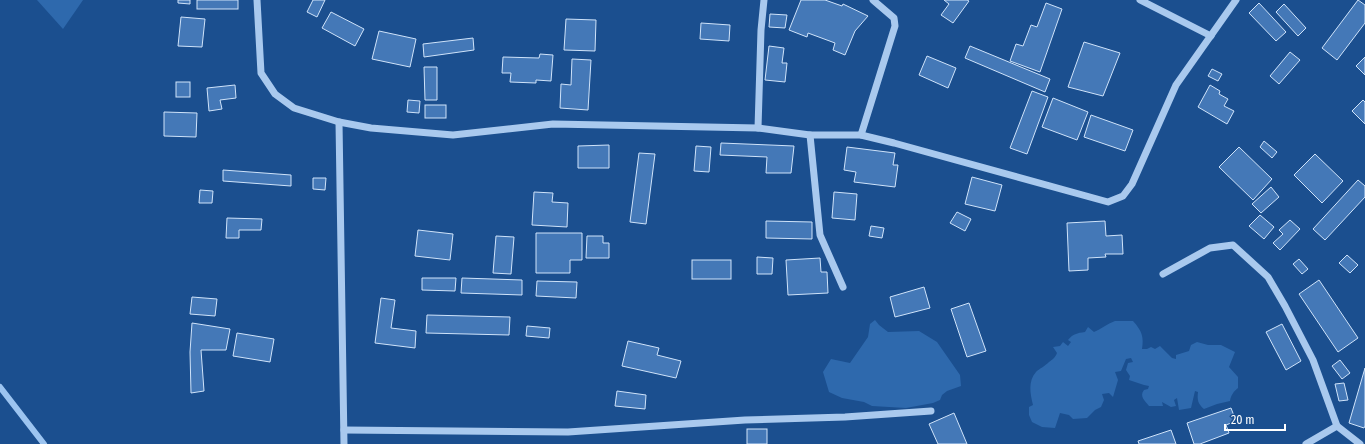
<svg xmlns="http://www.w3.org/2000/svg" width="1365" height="444" font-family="'Fira Sans Condensed',sans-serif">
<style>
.green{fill:#2e69ad}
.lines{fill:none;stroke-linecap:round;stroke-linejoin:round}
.stream{stroke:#9cc4f0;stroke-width:6}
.building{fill:#4478b7;stroke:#cfe3fa}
.minor{stroke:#a9c9ee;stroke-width:7}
</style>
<rect width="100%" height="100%" fill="#1b4f8f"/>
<g class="green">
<polygon points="37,0 83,0 63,29"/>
<polygon points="875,320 879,325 888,332 919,331 937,342 960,375 961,386 947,391 942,395 940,400 933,403 906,408 872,406 864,402 842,398 829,392 823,372 831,359 850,363 868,337 870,324"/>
<path d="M1115,321H1133C1142,331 1144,337 1142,349H1147L1151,347L1155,349L1160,346L1172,358L1176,359V355L1189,351L1191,345L1197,342L1208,345H1221L1235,352L1229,367L1238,377V388C1234,391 1231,395 1230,401L1217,404L1204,409C1198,404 1197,400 1198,392L1195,391L1191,408L1179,410L1177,398L1174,400L1176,406L1171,407L1162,402L1163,406H1149C1145,401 1139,396 1144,390L1148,389L1149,386L1144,385L1129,380L1130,376L1126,370L1128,363L1133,362L1131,358L1126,359L1121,371L1115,372L1118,380L1113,397L1109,393L1102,394L1104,400L1101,407L1095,410L1087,418L1073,419L1069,415L1060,413L1055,428L1042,427L1032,422L1029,415V407L1033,405C1030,393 1028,381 1036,372C1039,369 1045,366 1049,362C1053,359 1055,358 1057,353L1053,347L1060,346L1063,342L1068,346L1071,342L1068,340C1073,334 1077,333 1085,332L1088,327L1094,332C1101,329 1107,324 1115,321Z"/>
</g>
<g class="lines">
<polyline class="stream" points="0,387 44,444"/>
</g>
<g class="building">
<polygon points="178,0 190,0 190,4 178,3"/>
<rect x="197" y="0" width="41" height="9"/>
<polygon points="313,0 325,0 317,17 307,12"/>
<polygon points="801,0 825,0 842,6 843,4 868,16 855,31 845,55 833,50 835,43 808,33 807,37 789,30"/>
<polygon points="944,0 967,0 969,1 953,23 941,15 949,4"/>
<polygon points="1358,0 1365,5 1365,23 1337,60 1322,48"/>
<polygon points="1046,3 1062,9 1040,72 1010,61 1016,44 1023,46 1031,25 1037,27"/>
<polygon points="1259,3 1286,32 1276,41 1249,13"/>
<polygon points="1284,4 1306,28 1298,36 1276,12"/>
<polygon points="331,12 364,29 355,46 322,28"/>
<polygon points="770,14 787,15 785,28 769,27"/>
<polygon points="181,17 205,19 202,47 178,46"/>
<polygon points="566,19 596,20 595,51 564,50"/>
<polygon points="701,23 730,25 729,41 700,39"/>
<polygon points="379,31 416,39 410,67 372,59"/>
<polygon points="473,38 474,50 424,57 423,44"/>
<polygon points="1084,42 1120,53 1103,96 1068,87"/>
<polygon points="769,46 784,48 782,63 787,63 785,82 765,80"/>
<polygon points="970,46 1050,79 1045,92 965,58"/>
<polygon points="1290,52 1300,60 1279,84 1270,76"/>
<polygon points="540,54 553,55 551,81 536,80 536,83 510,82 511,73 502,73 503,57 539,58"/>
<polygon points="927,56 956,68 948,88 919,75"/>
<polygon points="1365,57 1365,75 1356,66"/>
<polygon points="572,59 591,60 588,110 560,108 561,84 571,85"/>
<polygon points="424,67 437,67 437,100 425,100"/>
<polygon points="1212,69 1222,74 1218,81 1208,76"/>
<rect x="176" y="82" width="14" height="15"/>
<polygon points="235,85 236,98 220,100 222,109 209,111 207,88"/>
<polygon points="1210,85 1220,91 1219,94 1228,99 1224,106 1234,111 1227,124 1198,107"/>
<polygon points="1032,91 1048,97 1027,154 1010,148"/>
<polygon points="1053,98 1088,112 1077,140 1042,127"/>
<polygon points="408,100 420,101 419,113 407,112"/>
<polygon points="1363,100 1365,102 1365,124 1352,111"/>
<rect x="425" y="105" width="21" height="13"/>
<polygon points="164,112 197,113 196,137 164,136"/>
<polygon points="1091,115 1133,130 1125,151 1084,137"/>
<polygon points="1264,141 1277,152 1272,158 1260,147"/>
<polygon points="721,143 794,146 791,173 766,173 767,157 720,155"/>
<polygon points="609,145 609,168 578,168 578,146"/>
<polygon points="696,146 711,147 709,172 694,171"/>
<polygon points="847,147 895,153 893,165 898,165 895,187 854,182 856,172 844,170"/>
<polygon points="1239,147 1272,179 1253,200 1219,167"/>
<polygon points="639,153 655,154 646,224 630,222"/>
<polygon points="1315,154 1343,181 1322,203 1294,175"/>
<polygon points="223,170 291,175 291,186 223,181"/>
<polygon points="972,177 1002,185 995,211 965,204"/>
<polygon points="313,178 326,178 325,190 313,189"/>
<polygon points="1358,180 1365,186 1365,197 1325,240 1313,229"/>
<polygon points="1271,187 1279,197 1261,213 1252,204"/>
<polygon points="200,190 213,191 212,203 199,203"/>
<polygon points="534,192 553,193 552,202 568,203 567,227 532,225"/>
<polygon points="834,192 857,194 855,220 832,218"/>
<polygon points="957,212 971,219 965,231 950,223"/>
<polygon points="1260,215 1274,227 1264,239 1249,226"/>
<polygon points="227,218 262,219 261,230 239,230 239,238 226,238"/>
<polygon points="1290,220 1300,229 1280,250 1273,243 1283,234 1279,230"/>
<polygon points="766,221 812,222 812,239 766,238"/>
<polygon points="1105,221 1106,236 1122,235 1123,254 1105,254 1106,257 1088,258 1088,270 1069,271 1067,223"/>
<polygon points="871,226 884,228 882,238 869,236"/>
<polygon points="418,230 453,234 450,260 415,256"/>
<polygon points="536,233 582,233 582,260 570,260 570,273 536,273"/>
<polygon points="496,236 514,237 511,274 493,273"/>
<polygon points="587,236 603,236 603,243 609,243 609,258 586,258"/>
<polygon points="1347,255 1358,265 1350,273 1339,263"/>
<polygon points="757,257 773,258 772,274 757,274"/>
<polygon points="820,258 821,272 827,272 828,293 788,295 786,260"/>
<polygon points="1299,259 1308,269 1302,274 1293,264"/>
<rect x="692" y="260" width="39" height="19"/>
<polygon points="422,278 456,278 455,291 422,290"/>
<polygon points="462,278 522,280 522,295 461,293"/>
<polygon points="1319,280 1358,338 1338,352 1299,294"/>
<polygon points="537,281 577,282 576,298 536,296"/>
<polygon points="924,287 930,308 895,317 890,297"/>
<polygon points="192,297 217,299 215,316 190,314"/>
<polygon points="381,298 395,300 391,328 416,331 415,348 375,343"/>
<polygon points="969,303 986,351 967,357 951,309"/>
<polygon points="427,315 510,317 509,335 426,333"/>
<polygon points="192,323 230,329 226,350 201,350 204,391 191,393 190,352"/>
<polygon points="1282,324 1301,361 1286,370 1266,332"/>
<polygon points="527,326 550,328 549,338 526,336"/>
<polygon points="237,333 274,339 270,362 233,356"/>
<polygon points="628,341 659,348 657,355 681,361 676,378 622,366"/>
<polygon points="1340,360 1350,373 1342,379 1332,366"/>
<polygon points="1365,368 1365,426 1364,428 1349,423"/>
<polygon points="1344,383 1348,400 1339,401 1335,384"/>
<polygon points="617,391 646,395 645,409 615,406"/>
<polygon points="1231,408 1236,421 1226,425 1229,433 1200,444 1194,444 1187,423"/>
<polygon points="954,413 967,444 938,444 929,424"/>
<rect x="747" y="429" width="20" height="15"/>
<polygon points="1171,430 1176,444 1139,444 1138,441"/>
</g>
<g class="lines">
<g class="minor">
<polyline points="257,0 261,73 275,94 294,108 339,122 371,128 453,135 553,124 758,128 810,135 861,135 894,143 1108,202 1123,196 1132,184 1176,85 1236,0"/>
<polyline points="1140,0 1211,36"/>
<polyline points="339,122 344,444"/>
<polyline points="758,128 761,30 764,0"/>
<polyline points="810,135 820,235 843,287"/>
<polyline points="861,135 895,26 894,18 873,0"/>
<polyline points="1163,274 1210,248 1233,245 1268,277 1285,306 1313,360 1337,426 1360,444"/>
<polyline points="344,430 568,432 745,420 845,417 931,411"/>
<polyline points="1306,444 1337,426"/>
</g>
</g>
<path d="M1225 424v6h60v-6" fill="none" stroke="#ffffff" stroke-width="2"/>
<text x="1231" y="424" font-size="12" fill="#ffffff" stroke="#1b4f8f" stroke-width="3" paint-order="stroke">20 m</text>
</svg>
